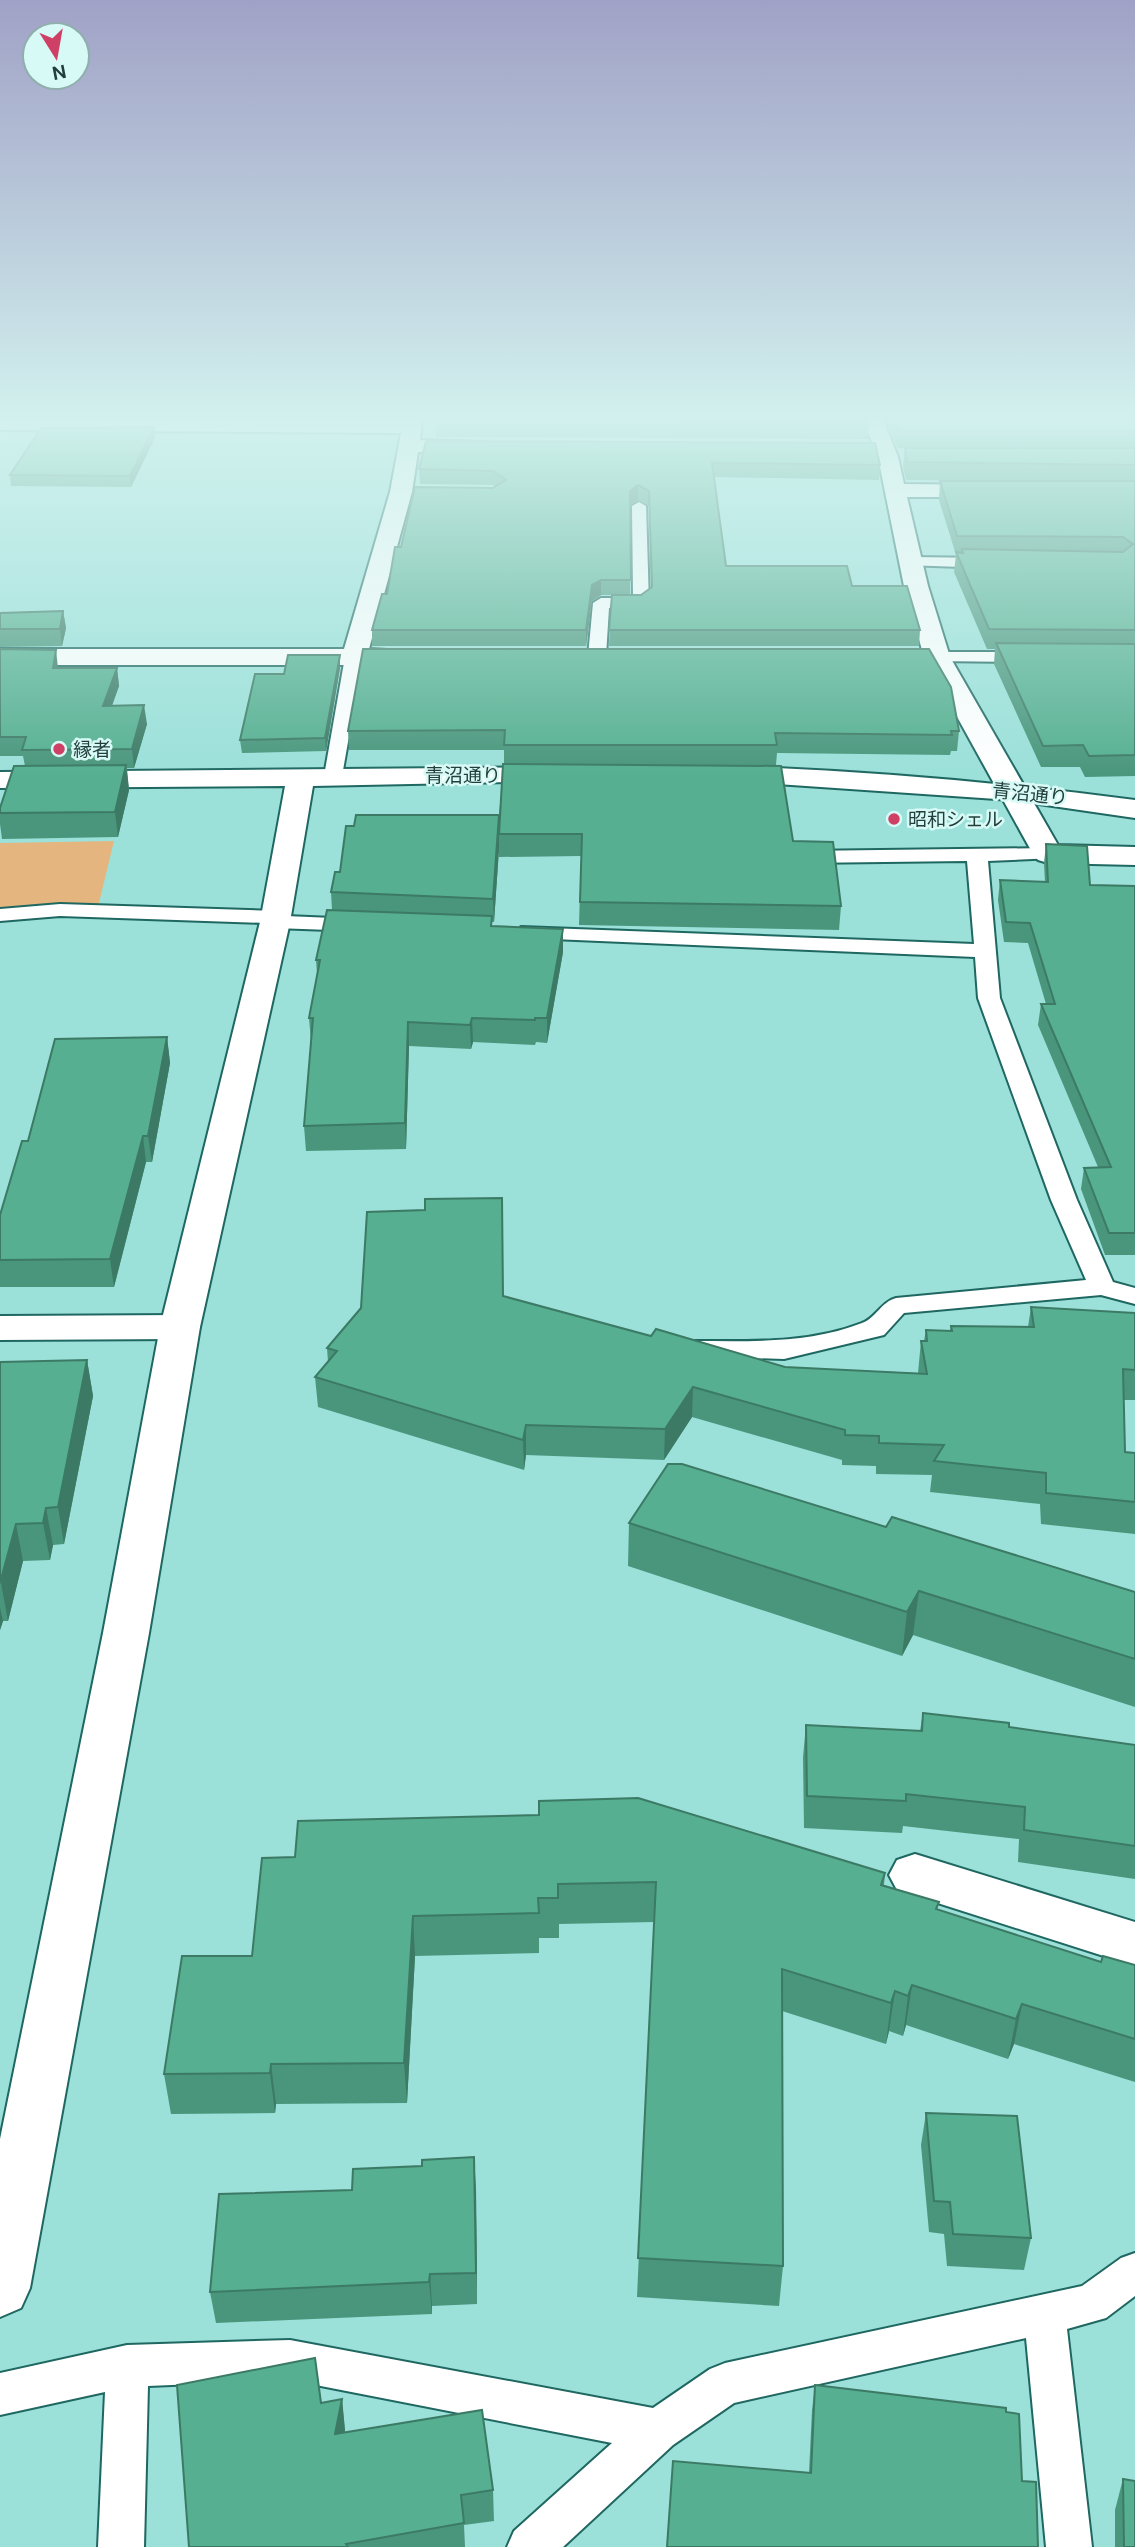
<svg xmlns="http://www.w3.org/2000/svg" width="1135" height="2547" font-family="'DM Sans','Noto Sans JP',sans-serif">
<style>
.green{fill:#e5b580}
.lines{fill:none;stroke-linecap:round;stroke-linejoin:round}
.service-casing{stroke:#1f6761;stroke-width:4}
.minor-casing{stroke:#1f6761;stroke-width:4}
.tertiary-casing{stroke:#1f6761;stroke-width:4}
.service{fill:#fff;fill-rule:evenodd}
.minor{fill:#fff;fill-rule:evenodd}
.tertiary{fill:#fff;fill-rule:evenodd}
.wall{fill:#49967c;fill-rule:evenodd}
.shaded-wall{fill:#3c7a65}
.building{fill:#55af90;stroke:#3c7a65;stroke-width:2}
.poi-dot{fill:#cf4067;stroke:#d8faf6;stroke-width:2.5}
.labels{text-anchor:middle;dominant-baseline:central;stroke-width:5;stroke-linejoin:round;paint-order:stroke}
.far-poi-label{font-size:19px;fill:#223f3c;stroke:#d8faf6;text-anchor:start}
.far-street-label{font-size:19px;fill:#223f3c;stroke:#d8faf6}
</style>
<rect width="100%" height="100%" fill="#9be0d9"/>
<polygon class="green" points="114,841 98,907 0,909 0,843"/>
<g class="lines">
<defs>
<g id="service">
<polygon points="639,502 646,506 649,603 641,608 609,608 606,656 597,661 591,660 588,656 593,603 601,598 633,598 632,506"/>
<polygon points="911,557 989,558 997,563 989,568 905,565 905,559"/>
<polygon points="354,652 363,657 342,776 333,782 324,776 345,657"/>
<polygon points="937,652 1028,652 1037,657 1028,662 931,661 928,657 931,653"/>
<path d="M1048,848L1055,850L1058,854L1055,858L988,861L1000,998L1077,1200L1113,1282L1135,1288V1304L1101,1295L904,1313L884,1335L784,1359L684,1356L680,1350L684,1344L694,1341C750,1341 808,1344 862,1323C876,1318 881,1302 896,1298L1086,1280L1051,1200L978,998L975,957L529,938L518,932L521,927L974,944L967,861L802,863L792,857L802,851Z"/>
<polygon points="60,904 276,911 286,916 357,919 368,925 357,931 275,928 265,923 60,916 0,921 0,909"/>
<polygon points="1135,2253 1135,2296 1106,2318 1067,2329 1092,2547 1046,2547 1026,2338 734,2403 673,2445 563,2547 507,2547 514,2531 612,2443 290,2380 148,2386 144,2547 98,2547 105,2392 0,2415 0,2373 127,2345 290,2340 653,2408 710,2369 725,2363 1082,2286 1121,2258"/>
</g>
<g id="minor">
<polygon points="0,420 422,420 420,440 483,442 486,446 476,452 418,452 412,492 369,649 423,652 427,657 423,662 414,665 0,665 0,649 344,649 390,492 401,433 0,430"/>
<polygon points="863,420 883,420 898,457 904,484 993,485 1004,491 993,497 907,497 928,586 950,657 1058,845 1135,847 1135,865 1048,863 1038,860 1033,854 924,657 904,586 878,457"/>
<polygon points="180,1315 194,1318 200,1327 194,1336 180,1339 0,1340 0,1316"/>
<polygon points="915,1854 1135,1922 1135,1966 897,1890 889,1875 897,1860"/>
</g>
<g id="tertiary">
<path d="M729,766C865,771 1000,782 1135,800V818L1011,800L719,780L715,774L719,768Z"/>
<polygon points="554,767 564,769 568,775 564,781 313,786 290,922 200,1327 149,1633 30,2288 21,2308 0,2317 0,2139 103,1633 160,1327 260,922 285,786 0,788 0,772"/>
</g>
</defs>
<use href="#service" class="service-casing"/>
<use href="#minor" class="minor-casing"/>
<use href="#tertiary" class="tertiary-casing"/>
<use href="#service" class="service"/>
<use href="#minor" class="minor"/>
<use href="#tertiary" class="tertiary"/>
</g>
<g class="wall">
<polygon points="436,420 869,422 868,439 436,437"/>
<polygon points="884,420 1135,420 1135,776 1085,777 1080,767 1041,767 994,664 995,649 987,649 954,572 956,555 939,500 940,481 1005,481 906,480 903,466 905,448 898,448"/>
<polygon points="155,438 131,487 11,486 10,475"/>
<path d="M426,441L880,465L879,480L714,477L726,566L852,586L920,630L919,646H609L612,595H601L592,601L586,646H372V630L387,594L495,487L493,485L420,484L419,469ZM638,500L649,506L651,588L641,595H630V506Z"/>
<polygon points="63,611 66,628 62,646 0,647 0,613"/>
<polygon points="0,649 58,668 117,668 119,686 112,706 147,724 134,768 127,768 129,790 118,837 2,839 0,824 0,808 25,766 23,756 0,756"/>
<polygon points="340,668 326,751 242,753 240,740 284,674"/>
<polygon points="348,731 959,731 957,751 951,751 950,755 777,753 776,765 634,765 793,841 841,906 839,930 579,925 581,856 499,857 499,849 494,922 492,922 492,926 563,952 547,1043 536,1042 535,1045 473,1042 471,1049 409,1046 406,1149 306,1151 304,1126 311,1042 309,1018 317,973 316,960 332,910 331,892 340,872 499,815 504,764 504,750 349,750"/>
<polygon points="1046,844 1090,885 1135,886 1135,1255 1105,1255 1081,1189 1084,1168 1098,1167 1038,1025 1041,1004 1046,1004 1028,943 1004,942 998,900 1000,880 1045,882 1044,863"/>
<polygon points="167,1037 170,1063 152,1162 146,1162 114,1287 0,1287 0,1215 28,1141"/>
<polygon points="504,1296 651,1336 785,1367 918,1373 921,1341 924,1341 926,1330 950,1331 951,1326 1028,1327 1031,1307 1135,1313 1135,1400 1124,1400 1125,1452 1135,1453 1135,1534 1041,1524 1040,1504 930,1492 932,1475 876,1474 876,1466 842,1465 842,1460 692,1417 664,1460 526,1455 524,1470 318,1407 315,1377 328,1362 327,1348"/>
<polygon points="87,1360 93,1396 64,1544 53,1545 50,1560 23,1561 8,1621 3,1621 0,1630 0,1362"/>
<polygon points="629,1523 886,1527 1135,1592 1135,1707 913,1635 902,1656 628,1566"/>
<polygon points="923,1713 1009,1727 1135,1745 1135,1879 1018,1862 1019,1839 903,1826 902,1833 804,1828 803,1757 806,1725 920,1731"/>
<polygon points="262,1858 885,1873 884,1885 939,1902 937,1909 1101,1962 1135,1965 1135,2082 1014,2044 1008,2059 906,2025 903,2036 889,2031 886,2044 782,2011 783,2266 779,2306 637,2297 654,1922 559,1924 559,1938 539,1938 539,1953 415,1956 407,2103 276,2104 275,2113 171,2114 164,2074 252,1956"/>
<polygon points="926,2113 1031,2238 1024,2270 947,2266 944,2234 929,2232 921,2145"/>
<polygon points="476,2189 477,2304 432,2306 432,2314 216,2323 210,2292"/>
<polygon points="815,2385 1006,2412 1022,2481 809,2473 812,2410"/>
<polygon points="342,2399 345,2432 493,2490 494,2521 464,2525 465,2547 189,2547 321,2403"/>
<polygon points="1123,2479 1135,2547 1115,2547 1115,2510"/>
</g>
<g class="shaded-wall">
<polygon points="154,427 155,438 131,487 130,476"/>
<polygon points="638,485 638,500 629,506 630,491"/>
<polygon points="601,580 601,595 592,601 586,646 586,630 592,585"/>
<polygon points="63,611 66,628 62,646 60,629"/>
<polygon points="56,650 58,668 55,686 53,668"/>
<polygon points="340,655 340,668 326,751 325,738"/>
<polygon points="117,668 119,686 105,724 103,706"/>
<polygon points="144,705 147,724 134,768 132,749"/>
<polygon points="126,765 129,790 118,837 115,812"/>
<polygon points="499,815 499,849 494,922 493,899"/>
<polygon points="563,929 563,952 547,1043 547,1018"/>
<polygon points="472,1018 473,1042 471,1049 470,1025"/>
<polygon points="408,1022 409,1046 406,1149 405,1123"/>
<polygon points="167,1037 170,1063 152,1162 148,1136"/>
<polygon points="143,1136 146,1162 114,1287 110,1259"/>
<polygon points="87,1360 93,1396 64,1544 58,1507"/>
<polygon points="693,1387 692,1417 664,1460 665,1429"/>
<polygon points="526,1425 526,1455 524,1470 523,1440"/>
<polygon points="46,1508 53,1545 50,1560 43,1523"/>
<polygon points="16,1524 23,1561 8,1621 1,1583"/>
<polygon points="919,1591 913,1635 902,1656 907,1612"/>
<polygon points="0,1608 3,1621 0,1630"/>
<polygon points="413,1916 415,1956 407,2103 404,2063"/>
<polygon points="912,1985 906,2025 903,2036 908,1996"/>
<polygon points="895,1991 889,2031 886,2044 891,2003"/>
<polygon points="1022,2004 1014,2044 1008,2059 1016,2019"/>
<polygon points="271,2064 276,2104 275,2113 270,2073"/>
<polygon points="474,2157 476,2189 477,2304 476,2273"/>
<polygon points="430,2274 432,2306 432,2314 429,2282"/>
<polygon points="342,2399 345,2430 338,2465 335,2434"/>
</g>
<g class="building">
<polygon points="503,420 869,420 869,422"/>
<polygon points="894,420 1135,420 1135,431 899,431"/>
<polygon points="154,427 130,476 10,475 41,428"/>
<polygon points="426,441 875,443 880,465 712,463 726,566 847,566 852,586 907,586 920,630 609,630 612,595 641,595 652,587 649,491 638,485 630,491 631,580 601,580 592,585 586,630 372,630 382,594 387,594 395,547 401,547 415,487 493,488 506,480 493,471 419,469"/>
<polygon points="905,448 1135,448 1135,465 907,462"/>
<polygon points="940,481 1135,481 1135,630 989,629 956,552 963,553 962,549 1123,552 1133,544 1123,537 957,536"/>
<polygon points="63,611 60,629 0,629 0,613"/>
<polygon points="996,643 1135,644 1135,755 1089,756 1083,745 1043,746"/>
<polygon points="0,649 56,650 53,668 117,668 103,706 144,705 132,749 22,750 26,737 0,737"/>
<polygon points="363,649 929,649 951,687 959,731 951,731 952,735 775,733 777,745 504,745 505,730 348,731"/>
<polygon points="288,655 340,655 325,738 240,740 255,674 284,674"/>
<polygon points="503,764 781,766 793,841 833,842 841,906 580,902 582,834 499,834"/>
<polygon points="126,765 115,812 0,813 0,808 14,766"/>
<polygon points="356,815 499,815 493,899 331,892 335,872 340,872 346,826 354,826"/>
<polygon points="1046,844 1087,846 1090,885 1135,886 1135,1233 1109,1233 1084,1168 1111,1167 1041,1004 1055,1004 1030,923 1006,922 1000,880 1048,882"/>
<polygon points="327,910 492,916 491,926 563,929 547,1018 535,1018 535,1020 472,1018 470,1025 408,1022 405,1123 304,1126 313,1018 309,1018 320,960 316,960"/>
<polygon points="167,1037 148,1136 143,1136 110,1259 0,1260 0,1215 22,1141 28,1141 55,1039"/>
<polygon points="502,1198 503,1296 651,1336 656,1329 785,1367 927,1374 921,1341 927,1341 926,1330 952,1331 951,1326 1034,1327 1031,1307 1135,1313 1135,1370 1123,1369 1125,1452 1135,1453 1135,1502 1046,1493 1046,1473 934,1461 944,1445 879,1443 879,1436 845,1435 845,1430 693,1387 665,1429 526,1425 523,1440 315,1377 337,1351 327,1348 361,1308 367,1212 425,1210 425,1199"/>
<polygon points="87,1360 58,1507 46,1508 43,1523 16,1524 0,1583 0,1362"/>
<polygon points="668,1464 682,1464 886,1527 892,1517 1135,1592 1135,1659 919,1591 907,1612 629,1523"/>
<polygon points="923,1713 1009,1723 1009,1727 1135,1745 1135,1846 1024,1830 1025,1807 906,1794 906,1801 807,1796 806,1725 922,1731"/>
<polygon points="638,1798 885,1873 881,1885 939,1902 936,1909 1101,1962 1103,1956 1135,1965 1135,2039 1022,2004 1016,2019 912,1985 908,1996 895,1991 891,2003 782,1969 783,2266 638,2258 656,1882 558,1884 558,1898 538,1898 539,1913 413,1916 404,2063 271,2064 270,2073 164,2074 182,1956 252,1956 262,1858 295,1857 298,1821 539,1815 539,1801"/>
<polygon points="926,2113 1017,2116 1031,2238 953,2234 950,2202 934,2201"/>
<polygon points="474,2157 476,2273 430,2274 429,2282 210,2292 219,2194 352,2190 353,2169 422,2166 422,2160"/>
<polygon points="315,2358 321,2403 342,2399 335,2434 482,2410 493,2490 461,2495 464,2523 346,2544 348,2547 189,2547 177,2385"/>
<polygon points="815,2385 1006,2408 1006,2412 1019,2414 1022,2481 1036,2482 1038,2547 667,2547 673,2461 811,2473"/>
<polygon points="1123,2479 1135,2481 1135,2547 1124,2547"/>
</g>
<linearGradient id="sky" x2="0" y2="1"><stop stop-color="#a0a1c6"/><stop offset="0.54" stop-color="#d2f1ee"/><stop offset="1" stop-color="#d2f1ee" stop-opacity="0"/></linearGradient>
<rect width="1135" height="777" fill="url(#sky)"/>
<g class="poi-dot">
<circle cx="59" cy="749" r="7"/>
<circle cx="894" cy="819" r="7"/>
</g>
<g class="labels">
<g class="far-poi-label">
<text x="73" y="749">縁者</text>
<text x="908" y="819">昭和シェル</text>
</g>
<g class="far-street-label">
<text x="463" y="775">青沼通り</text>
<text transform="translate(1030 794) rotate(6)">青沼通り</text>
</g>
</g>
<g transform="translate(56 56) rotate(169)"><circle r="33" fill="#d8faf6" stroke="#8fafac" stroke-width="2"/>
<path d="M0-5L12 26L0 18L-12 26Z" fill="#cf4067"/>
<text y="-10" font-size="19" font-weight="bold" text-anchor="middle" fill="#223f3c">N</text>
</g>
</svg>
